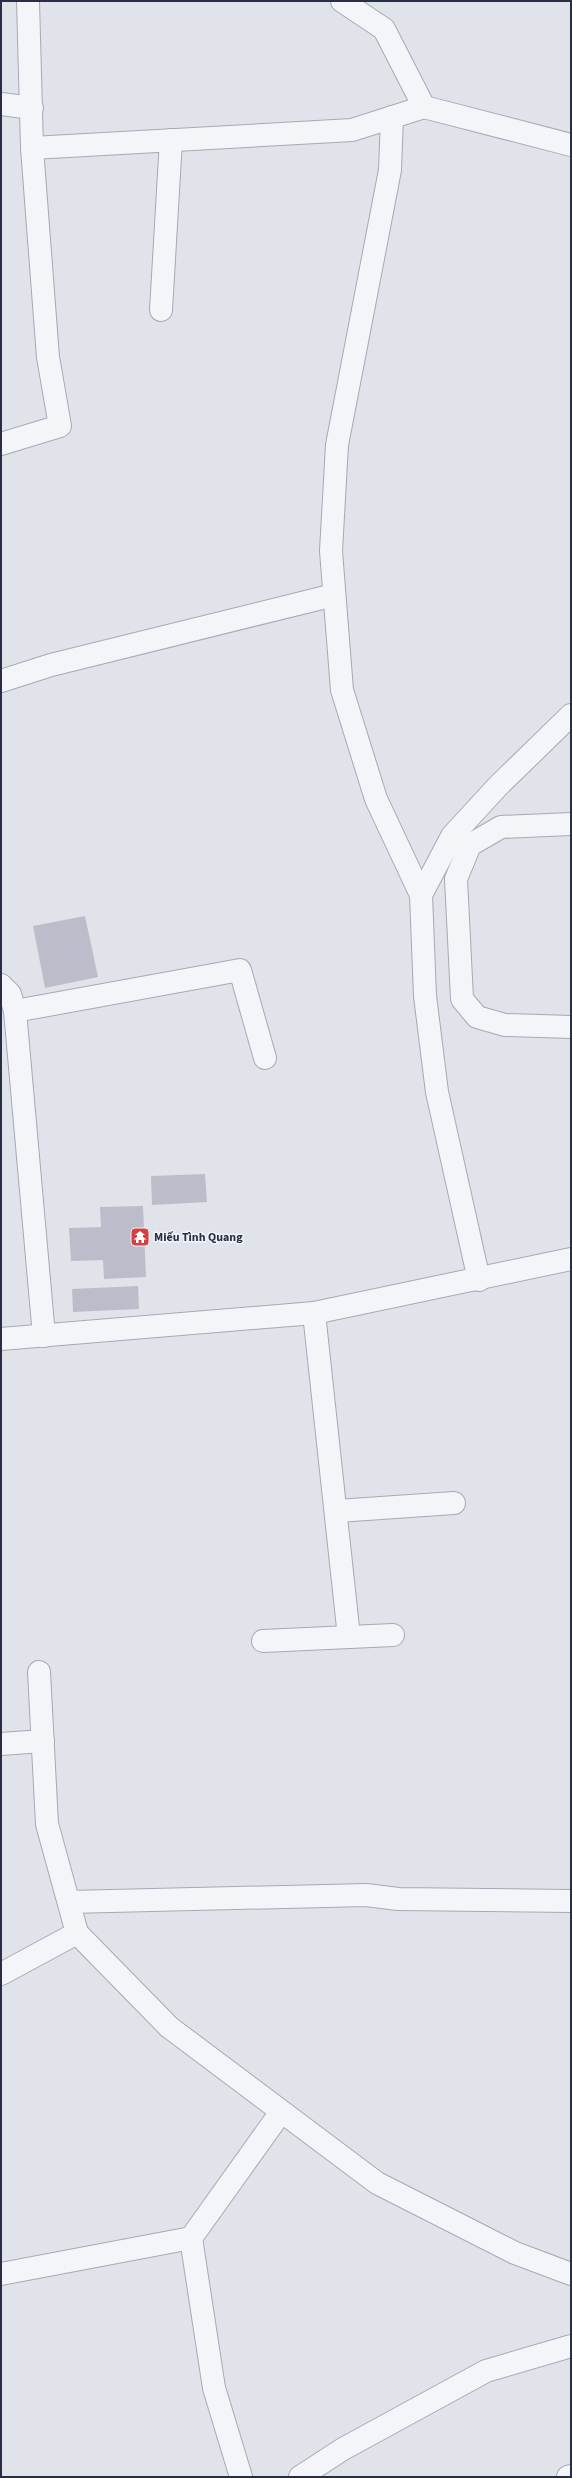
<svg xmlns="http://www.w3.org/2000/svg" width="572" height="2478" font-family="'Source Sans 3',sans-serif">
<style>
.building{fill:#bbbeca}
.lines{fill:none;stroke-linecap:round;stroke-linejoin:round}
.minor-casing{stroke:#a6a9b5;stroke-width:24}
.minor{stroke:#f4f5f8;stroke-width:22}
.labels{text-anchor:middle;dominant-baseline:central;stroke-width:3;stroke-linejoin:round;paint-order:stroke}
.poi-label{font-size:12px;font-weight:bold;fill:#282e43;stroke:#f0f2f7;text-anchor:start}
</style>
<rect width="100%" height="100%" fill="#e1e3ea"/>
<g class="building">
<polygon points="85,916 98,977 45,988 33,926"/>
<polygon points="205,1174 207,1202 152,1205 151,1176"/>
<polygon points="143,1206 146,1277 104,1279 103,1260 71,1261 69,1228 101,1227 100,1207"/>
<polygon points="138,1286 139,1309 73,1312 72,1289"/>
</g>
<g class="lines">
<defs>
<g id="minor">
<polyline points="342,1 384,29 424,107 571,145"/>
<polyline points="1,104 32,108"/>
<polyline points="392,117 390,170 337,445 331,551 342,690 376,799 421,895"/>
<polyline points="32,148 352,130 424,107"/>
<polyline points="161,310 171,140"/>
<polyline points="1,444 60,426 48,357 32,148 28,1"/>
<polyline points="1,681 51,665 334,595"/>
<polyline points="571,824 501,827 470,845 456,879 462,999 477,1017 505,1025 571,1027"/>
<polyline points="1,985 10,994 15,1011 44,1336"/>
<polyline points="15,1011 240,970 265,1058"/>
<polyline points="479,1280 437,1092 425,996 421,895 452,836 498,786 571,715"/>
<polyline points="314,1313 349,1637"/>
<polyline points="1,1339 314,1313 571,1259"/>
<polyline points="337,1511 454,1503"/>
<polyline points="263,1641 393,1635"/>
<polyline points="39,1672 47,1824 77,1933 169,2027 377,2183 515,2253 571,2274"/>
<polyline points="1,1744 43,1741"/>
<polyline points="69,1902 366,1895 398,1899 571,1901"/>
<polyline points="1,1974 77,1933"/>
<polyline points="1,2274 191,2238"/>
<polyline points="241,2477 214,2388 191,2238 281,2112"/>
<polyline points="300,2477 343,2449 486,2371 571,2346"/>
<polyline points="568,2477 571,2476"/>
</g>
</defs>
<use href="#minor" class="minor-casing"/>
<use href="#minor" class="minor"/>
</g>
<defs>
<symbol id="temple-square" viewBox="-11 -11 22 22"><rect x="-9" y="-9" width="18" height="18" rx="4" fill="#d54044" stroke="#f0f2f7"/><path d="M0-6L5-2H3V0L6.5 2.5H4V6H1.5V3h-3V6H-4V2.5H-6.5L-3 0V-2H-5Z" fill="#fff"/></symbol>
</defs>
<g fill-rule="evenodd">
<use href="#temple-square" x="129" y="1226" width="22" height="22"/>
</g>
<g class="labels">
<g class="poi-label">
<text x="154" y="1237">Miếu Tình Quang</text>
</g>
</g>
<rect width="572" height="2478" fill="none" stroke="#282e43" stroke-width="4"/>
</svg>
